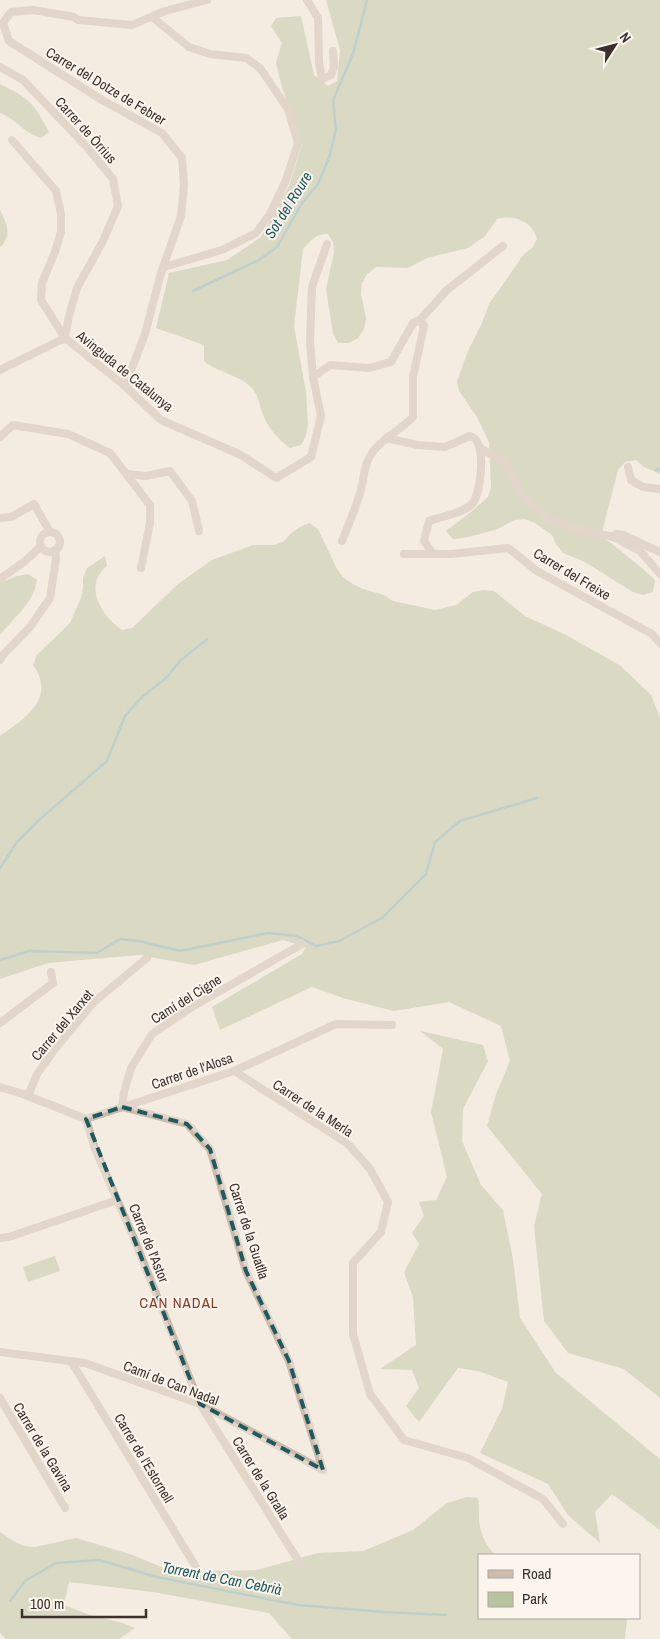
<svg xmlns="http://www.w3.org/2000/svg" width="660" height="1639" font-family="'Archivo Narrow',sans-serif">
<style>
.green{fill:#b8c4a0}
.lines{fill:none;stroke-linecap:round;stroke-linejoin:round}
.stream{stroke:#7fb0b2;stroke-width:2.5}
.minor{stroke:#cdbbac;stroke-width:8}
.marked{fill:none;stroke:#1f5a5e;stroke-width:4;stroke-dasharray:10 6;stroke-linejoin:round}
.labels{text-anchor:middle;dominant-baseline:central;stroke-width:4;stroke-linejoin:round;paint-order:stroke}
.street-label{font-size:14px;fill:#3b302b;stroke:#fbf5ee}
.water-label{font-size:15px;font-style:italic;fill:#1f5a5e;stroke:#fbf5ee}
.neighbourhood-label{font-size:15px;letter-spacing:1px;fill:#8c3b22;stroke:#fbf5ee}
</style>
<rect width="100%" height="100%" fill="#f4ebe1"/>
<g class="green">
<path d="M326,0H660V474L644,467L636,460L625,462L618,470L601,536C614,545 625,554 637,564C644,570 650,574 655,581L653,592L643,595L633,592L585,562L563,553L556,544L552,535L535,523L525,519L515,520L495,530L464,538L453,539L446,531L472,511L488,497L491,487L489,442L477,417L459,391L457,381L468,351L482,323L489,304L524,254L532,248L537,239C533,222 514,214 497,219L485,236L468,248L427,258L408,268L376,267L367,274L362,283L361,294L366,318L364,329L358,338L349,343H338L333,334L326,289L334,252L333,242L328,234C315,234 312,240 303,249L294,326L306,392L308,425L306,436L301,445L290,448C279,440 268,428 263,415C259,405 259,395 251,387C238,374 218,373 204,361V345L156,328L169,273L227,260L261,237L289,186L302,145L282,87L276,63L282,43L271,26L276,18L301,16L314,75L328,86L337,81L340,50Z"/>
<path d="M0,84C29,98 34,103 49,132L41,138C22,132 15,118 0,113Z"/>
<path d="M0,210C6,222 13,236 0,247Z"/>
<path d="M309,523L318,529L337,569L343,577L353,584L363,589L384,595L393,601L435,610L456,605L473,592L483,590L494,591L525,616L566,635L621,666L651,695L660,717V1398L624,1369L568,1353L544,1321L534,1226L542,1194L487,1126L496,1094L510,1061L501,1026L449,1002L394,1011L343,998L312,987L220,1030L212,1007L302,954L306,947L283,940L194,965L139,955L48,963L0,979V736C25,718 57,698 33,665L37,655L70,623L81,598L83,588V578L87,568L105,556L107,566C102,570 97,576 96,583C92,600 108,621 122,630L132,628L178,584L212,560L253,545H275L284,541L291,533L300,527Z"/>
<path d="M28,574L37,580C34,603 14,617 0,635V583L17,576Z"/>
<polygon points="420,1031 483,1045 488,1061 463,1109 462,1141 481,1185 503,1210 513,1259 520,1318 556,1373 660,1459 660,1530 612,1494 595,1512 600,1543 568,1515 548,1484 480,1453 502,1409 508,1382 478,1371 458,1368 419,1422 406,1406 419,1388 412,1370 380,1369 416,1345 413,1297 404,1272 419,1244 412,1233 424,1216 419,1202 436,1200 447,1177 431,1112 443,1049"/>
<polygon points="55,1256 60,1271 28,1282 23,1267"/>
<path d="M467,1497L478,1498C479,1505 479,1510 479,1518C479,1531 486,1546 495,1555H479V1618H627L625,1639H292L269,1613L153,1592L69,1582L64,1605L90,1615L123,1623L135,1628L119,1639H6L0,1633V1532L15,1542L24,1546L35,1547L76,1538L133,1555L173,1572L257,1570L318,1553L363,1551L413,1530L447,1503Z"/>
</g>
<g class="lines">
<g class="stream">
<polyline points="193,291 259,260 277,247 302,203 318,184 330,155 336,129 333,100 353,54 367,0"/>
<polyline points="656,470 660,469"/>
<polyline points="0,868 17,842 39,820 107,761 125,716 142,697 166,678 180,661 207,639"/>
<polyline points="0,960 29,951 97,953 120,939 139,941 180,951 268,933 297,936 316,946 339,941 382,918 426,874 435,842 460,821 537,798"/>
<polyline points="10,1601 25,1581 56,1563 99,1560 157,1577 298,1605 383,1612 446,1615"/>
</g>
<g class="minor">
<polyline points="307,0 318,18 319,62 322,79 331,75 334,67 333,51"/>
<polyline points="152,17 189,47 210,54 246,58 260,68 288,109 298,143 286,180 270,214 256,233 222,250 164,267"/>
<polyline points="0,67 23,80 86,146 113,179 118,206 103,241 77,288 69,316 65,338"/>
<polyline points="12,140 56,191 61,214 61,232 55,252 42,283 41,300 65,338"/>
<polyline points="420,320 447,290 503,246"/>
<path d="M0,370L65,338L125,386L161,420L241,455L276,478L311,457L321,416L313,377L330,365L369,368L391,362L413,323L420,320L424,326L413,377V417C401,430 382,438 372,453C364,464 364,477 361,490C356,507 349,524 342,541"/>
<polyline points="313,377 310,341 312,287 327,244"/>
<polyline points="125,386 145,334 161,273 181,216 184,185 182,158 162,133 102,100 9,41 3,23 11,12 33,10 74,17 78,20 132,25 165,11 207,0"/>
<polyline points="0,437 13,425 68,434 110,453 150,505 150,523 141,568"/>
<path d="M387,438L417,445L445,447L470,436C472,437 475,438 476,440C485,450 481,494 472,504C464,513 440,517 429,521L424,541L433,554"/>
<polyline points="480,448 505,462 520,493 548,519 578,529 613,537 640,551 660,574"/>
<polyline points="628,467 631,480 643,487 660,489"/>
<polyline points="127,474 146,476 170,471 192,501 199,531"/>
<polyline points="0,518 11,517 34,504 50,532"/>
<circle cx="50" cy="542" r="10"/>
<polyline points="613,537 616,534 623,535 660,552"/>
<polyline points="404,554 451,554 508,548 537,571 652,634 660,643"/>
<polyline points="0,579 24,562 41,546"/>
<polyline points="0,660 2,656 30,627 50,598 56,559 55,550"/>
<polyline points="302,944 192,1007 152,1034 131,1068 124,1092 122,1107 187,1124 210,1149 246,1271 289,1361 323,1470"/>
<polyline points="0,1023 53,983 51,972"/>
<polyline points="234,1071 348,1144 370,1169 388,1202 381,1232 353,1263 353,1334 370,1394 404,1440 468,1458 543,1499 563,1524"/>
<polyline points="0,1087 23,1094 86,1119 234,1071 336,1024 392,1025"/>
<polyline points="28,1096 37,1074 55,1049 93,1003 147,958"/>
<polyline points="86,1119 95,1149 133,1236 200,1404 301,1565"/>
<polyline points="0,1238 9,1237 117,1200"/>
<polyline points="0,1352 85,1363 200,1404 323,1470"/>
<polyline points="71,1361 196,1567"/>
<polyline points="0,1398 65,1508"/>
</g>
</g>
<path d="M0 0H660V1639H0ZM122,1107L187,1124L210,1149L246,1271L289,1361L323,1470L200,1404L86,1119Z" fill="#f4ebe1" fill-opacity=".55" fill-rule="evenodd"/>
<path class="marked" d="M122,1107L187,1124L210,1149L246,1271L289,1361L323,1470L200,1404L86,1119Z"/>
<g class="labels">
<g class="street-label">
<text transform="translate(106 86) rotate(31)">Carrer del Dotze de Febrer</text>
<text transform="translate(86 130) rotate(48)">Carrer de Òrrius</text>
<text transform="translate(125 371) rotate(39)">Avinguda de Catalunya</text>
<text transform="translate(572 574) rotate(31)">Carrer del Freixe</text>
<text transform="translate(186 999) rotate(-32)">Camí del Cigne</text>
<text transform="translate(62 1025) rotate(-50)">Carrer del Xarxet</text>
<text transform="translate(192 1071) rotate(-19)">Carrer de l'Alosa</text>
<text transform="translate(313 1108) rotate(33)">Carrer de la Merla</text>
<text transform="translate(249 1231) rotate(72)">Carrer de la Guatlla</text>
<text transform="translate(149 1243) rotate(68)">Carrer de l'Astor</text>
<text transform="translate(171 1383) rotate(21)">Camí de Can Nadal</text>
<text transform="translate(43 1447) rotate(59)">Carrer de la Gavina</text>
<text transform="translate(144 1458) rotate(59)">Carrer de l'Estornell</text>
<text transform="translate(261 1478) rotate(58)">Carrer de la Gralla</text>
</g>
<g class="water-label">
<text transform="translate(288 205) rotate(-58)">Sot del Roure</text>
<text transform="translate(222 1578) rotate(11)">Torrent de Can Cebrià</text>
</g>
<g class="neighbourhood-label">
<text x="179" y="1302">CAN NADAL</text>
</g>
</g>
<rect x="478" y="1554" width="162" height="65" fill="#fbf5ee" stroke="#aea6a0"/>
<rect x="488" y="1570" width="25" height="8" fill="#cdbbac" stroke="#aea6a0"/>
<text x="522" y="1579" font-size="15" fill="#3b302b">Road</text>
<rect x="488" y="1592" width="25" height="15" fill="#b8c4a0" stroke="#aea6a0"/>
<text x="522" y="1604" font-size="15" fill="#3b302b">Park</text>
<g transform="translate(615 45) rotate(54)" stroke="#fbf5ee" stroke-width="4" paint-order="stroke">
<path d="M0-4L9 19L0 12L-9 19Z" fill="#3b302b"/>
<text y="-8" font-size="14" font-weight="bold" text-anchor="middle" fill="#3b302b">N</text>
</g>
<path d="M22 1609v8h124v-8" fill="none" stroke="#3b302b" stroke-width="2.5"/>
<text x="30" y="1609" font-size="15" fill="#3b302b" stroke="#fbf5ee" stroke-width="4" paint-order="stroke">100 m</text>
</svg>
